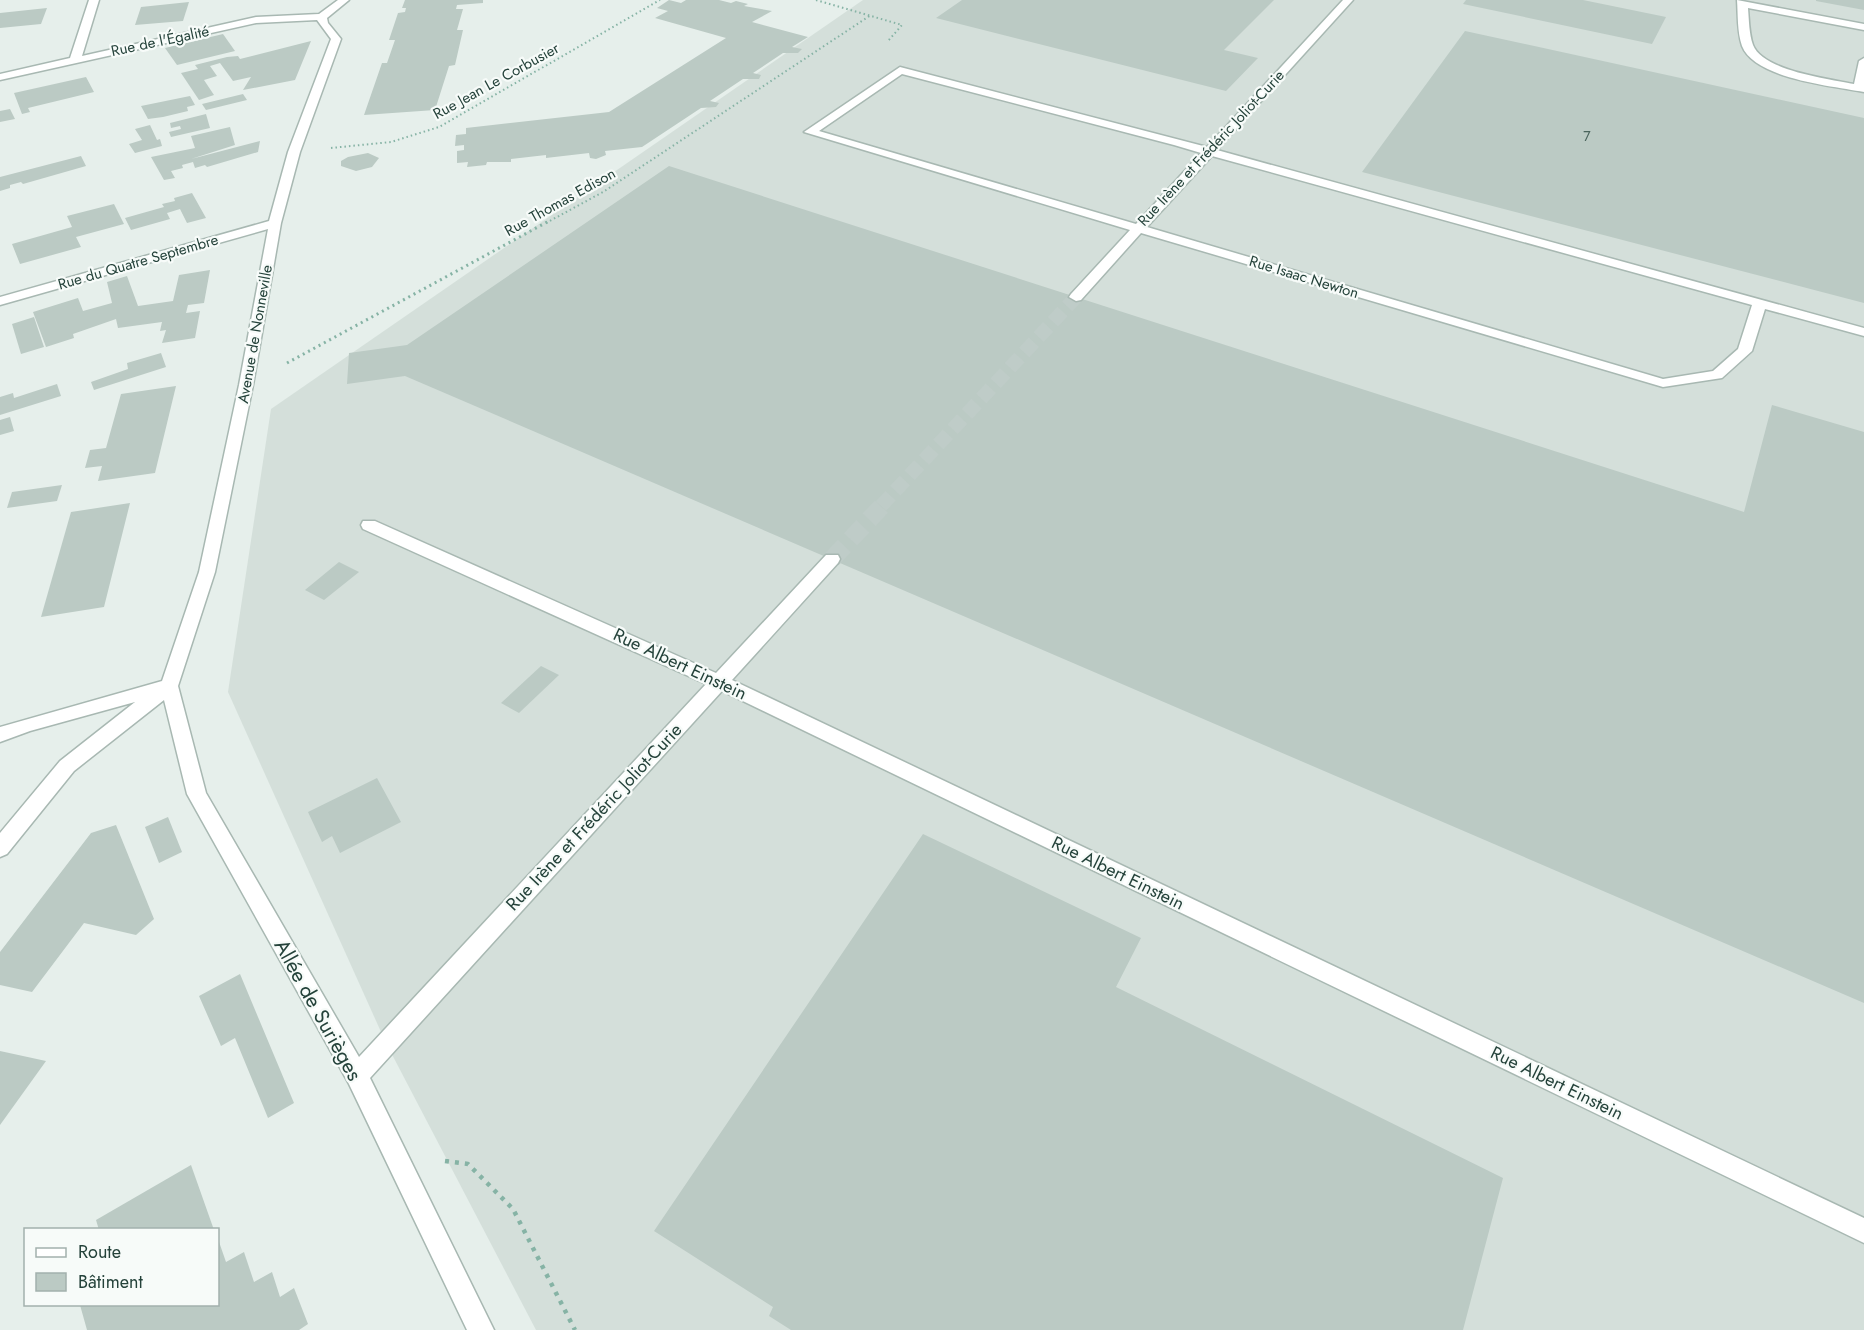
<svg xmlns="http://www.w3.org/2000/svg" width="1864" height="1330" font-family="Jost,sans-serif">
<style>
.built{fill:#d4dfda}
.building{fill:#bbcac4}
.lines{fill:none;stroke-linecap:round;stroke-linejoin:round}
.minor-tunnel-far1{stroke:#bfccc8;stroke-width:14;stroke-dasharray:14 7;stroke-linecap:butt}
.minor-tunnel{stroke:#bfccc8;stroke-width:18;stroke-dasharray:18 9;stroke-linecap:butt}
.minor-casing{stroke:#a8b8b2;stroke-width:3}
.path-far2{stroke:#86b3a5;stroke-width:2;stroke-dasharray:1.5 3;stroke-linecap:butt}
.path-far1{stroke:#86b3a5;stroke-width:3;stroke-dasharray:2 4;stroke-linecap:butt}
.path{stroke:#86b3a5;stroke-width:4.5;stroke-dasharray:4 6;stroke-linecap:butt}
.minor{fill:#fff;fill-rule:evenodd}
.labels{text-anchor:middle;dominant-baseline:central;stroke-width:4.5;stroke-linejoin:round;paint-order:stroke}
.far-number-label{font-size:14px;fill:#4a645c}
.far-street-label{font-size:15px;fill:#24423a;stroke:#f7fbf9}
.street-label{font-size:18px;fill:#24423a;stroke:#f7fbf9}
.near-street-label{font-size:21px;fill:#24423a;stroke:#f7fbf9}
</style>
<rect width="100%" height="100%" fill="#e6efeb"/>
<polygon class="built" points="863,0 1864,0 1864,1330 536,1330 386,1043 228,692 271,409"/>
<g class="building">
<polygon points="405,0 483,0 483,3 457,5 456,9 463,9 457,30 463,30 455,65 449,66 435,110 364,115 382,63 387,63 395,40 389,40 398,13 405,12 406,8 402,8"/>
<polygon points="669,0 681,3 686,0 719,0 731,3 736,1 748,4 744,6 772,11 752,22 808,37 792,47 802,49 798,53 783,53 753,73 761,75 759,79 743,79 710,101 719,103 716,107 701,108 642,147 605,151 606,155 596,159 590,158 589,153 546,158 546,155 511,159 511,162 487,162 486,165 467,167 468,162 457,163 457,151 464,150 464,145 455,146 456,135 466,134 466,128 609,112 726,38 655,18 668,11 657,8"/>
<polygon points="962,0 1274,0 1224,50 1258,58 1226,91 936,18"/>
<polygon points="1466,0 1583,0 1666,17 1652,44 1463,4"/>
<polygon points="1816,0 1864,0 1864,10 1816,1"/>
<polygon points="189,2 183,21 135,25 141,7"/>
<polygon points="47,8 41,24 0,28 0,13"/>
<polygon points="1465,31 1864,118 1864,303 1362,172"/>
<polygon points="223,34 235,51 177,65 165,48"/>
<polygon points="311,41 295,80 243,90 251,77 233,81 220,63 210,66 217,76 204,80 214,95 199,100 181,73 198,69 195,65 227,57 238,56 240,59"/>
<polygon points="86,77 94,92 28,108 30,112 22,114 14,93"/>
<polygon points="243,94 247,100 206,110 202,104"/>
<polygon points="190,96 195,105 187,107 188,111 163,117 148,119 141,106"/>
<polygon points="10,109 15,119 0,122 0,111"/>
<polygon points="206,114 210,128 171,137 169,132 181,129 180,126 171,128 170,123"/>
<polygon points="150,125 157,140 160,139 162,146 135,153 129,144 142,140 135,129"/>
<polygon points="230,127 235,145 191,159 260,141 258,152 207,167 205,165 195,168 193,162 182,165 183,168 171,171 175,178 164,180 151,157 195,148 191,136"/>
<polygon points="368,153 379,158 372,167 356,171 341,166 341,161 348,157"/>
<polygon points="81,156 86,166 23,184 21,182 10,185 10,188 0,191 0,177"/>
<polygon points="669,166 1744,512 1772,405 1864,432 1864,1003 405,376 347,384 349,353 407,345"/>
<polygon points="192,193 206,218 187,223 180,209 167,213 170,219 131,230 125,218 164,207 162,204 175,201 174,198"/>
<polygon points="114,204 124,224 76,237 81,247 20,264 12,244 72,227 67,216"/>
<polygon points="210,270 204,303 188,305 186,313 200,311 195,338 162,343 166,330 160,331 162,322 118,328 116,319 73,334 74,338 46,347 33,312 78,298 83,311 112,303 107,282 127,276 138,306 173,301 179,275"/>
<polygon points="34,317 44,347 21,354 12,324"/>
<polygon points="161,353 166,367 94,390 91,382 128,369 127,363"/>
<polygon points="57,384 61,396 0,415 0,397 13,393 14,398"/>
<polygon points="176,386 155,473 98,481 102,466 85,468 90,450 106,448 121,394"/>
<polygon points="10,417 14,431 0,435 0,420"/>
<polygon points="62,485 57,501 7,508 12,492"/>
<polygon points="130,503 104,607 41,617 71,512"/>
<polygon points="339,562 359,572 324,600 305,590"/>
<polygon points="541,666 559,675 519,713 501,703"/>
<polygon points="377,778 401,822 340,853 332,836 322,842 308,812"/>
<polygon points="168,817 182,852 159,863 145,827"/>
<polygon points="116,825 154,919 136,935 84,923 32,992 0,985 0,952 91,833"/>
<polygon points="923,834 1141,938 1116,987 1503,1178 1463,1330 791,1330 769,1316 773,1307 654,1231"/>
<polygon points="240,974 294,1103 268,1118 235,1038 221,1046 199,996"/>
<polygon points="0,1051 46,1061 0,1125"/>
<polygon points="191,1165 214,1230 99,1230 96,1220"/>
<polygon points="218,1239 226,1262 244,1252 254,1282 272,1272 280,1297 294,1288 308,1324 299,1330 87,1330 80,1305 218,1305"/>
</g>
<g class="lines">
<polyline class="minor-tunnel-far1" points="881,506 1076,297"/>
<polyline class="minor-tunnel" points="832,559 883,505"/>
<defs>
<g id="minor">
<polygon points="89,0 99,0 82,56 256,17 319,14 338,0 349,0 327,18 328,23 341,39 300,152 281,223 253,385 215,572 178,686 206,793 359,1057 706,684 363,529 361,525 363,521 375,521 716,673 826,555 838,555 840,559 838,563 732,680 1864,1218 1864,1243 722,691 370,1078 494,1330 467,1330 349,1084 187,794 164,700 74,771 7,854 0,857 0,833 60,761 135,702 30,731 0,742 0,727 162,681 199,572 239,385 268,229 0,305 0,297 269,221 288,152 331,39 317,20 256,23 0,80 0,74 70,58"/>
<path d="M1343,0H1353L1217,150L1864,328V336L1765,309L1752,351L1722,378L1663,387L1141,233L1081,300L1076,301L1069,297L1071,294L1130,230L804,132L900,67L1207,147ZM902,74L1174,145L1201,153L1136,224L819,131ZM1212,156L1752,305L1738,349L1713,371L1663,379L1147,227Z"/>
<path d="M1737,0L1864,24V30L1748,8C1749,20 1749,34 1753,45C1763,71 1830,79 1854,84L1859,61L1864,58V92C1833,86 1755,79 1742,46C1737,32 1738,14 1737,0Z"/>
</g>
</defs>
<use href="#minor" class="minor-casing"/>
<g class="path-far2">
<polyline points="816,0 902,25 888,41"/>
<polyline points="331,148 391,142 439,127 660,0"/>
<polyline points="546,223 603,192 871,15"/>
</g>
<polyline class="path-far1" points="287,363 549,221"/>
<polyline class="path" points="445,1161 468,1164 513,1209 575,1330"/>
<use href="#minor" class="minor"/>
</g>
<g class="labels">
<g class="far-number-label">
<text x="1587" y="136">7</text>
</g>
<g class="far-street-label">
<text transform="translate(160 41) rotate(-12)">Rue de l'Égalité</text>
<text transform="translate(496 81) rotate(-29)">Rue Jean Le Corbusier</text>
<text transform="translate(1211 148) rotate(-47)">Rue Irène et Frédéric Joliot-Curie</text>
<text transform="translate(560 202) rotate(-29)">Rue Thomas Edison</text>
<text transform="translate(138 262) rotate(-16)">Rue du Quatre Septembre</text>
<text transform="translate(1304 277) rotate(17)">Rue Isaac Newton</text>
<text transform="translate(255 334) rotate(-80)">Avenue de Nonneville</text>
</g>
<g class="street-label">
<text transform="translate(680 664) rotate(25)">Rue Albert Einstein</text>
<text transform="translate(594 817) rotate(-47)">Rue Irène et Frédéric Joliot-Curie</text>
<text transform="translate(1118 873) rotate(26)">Rue Albert Einstein</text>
<text transform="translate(1557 1083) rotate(26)">Rue Albert Einstein</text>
</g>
<g class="near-street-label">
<text transform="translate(318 1010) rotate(61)">Allée de Surièges</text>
</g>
</g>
<rect x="24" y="1228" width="195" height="78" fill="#f7fbf9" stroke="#a3b1ad" stroke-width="1.5"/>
<rect x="36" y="1248" width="30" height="9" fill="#ffffff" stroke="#a3b1ad" stroke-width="1.5"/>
<text x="78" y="1258" font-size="18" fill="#24423a">Route</text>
<rect x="36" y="1273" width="30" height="18" fill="#bbcac4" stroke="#a3b1ad" stroke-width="1.5"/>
<text x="78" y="1288" font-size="18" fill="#24423a">Bâtiment</text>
</svg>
